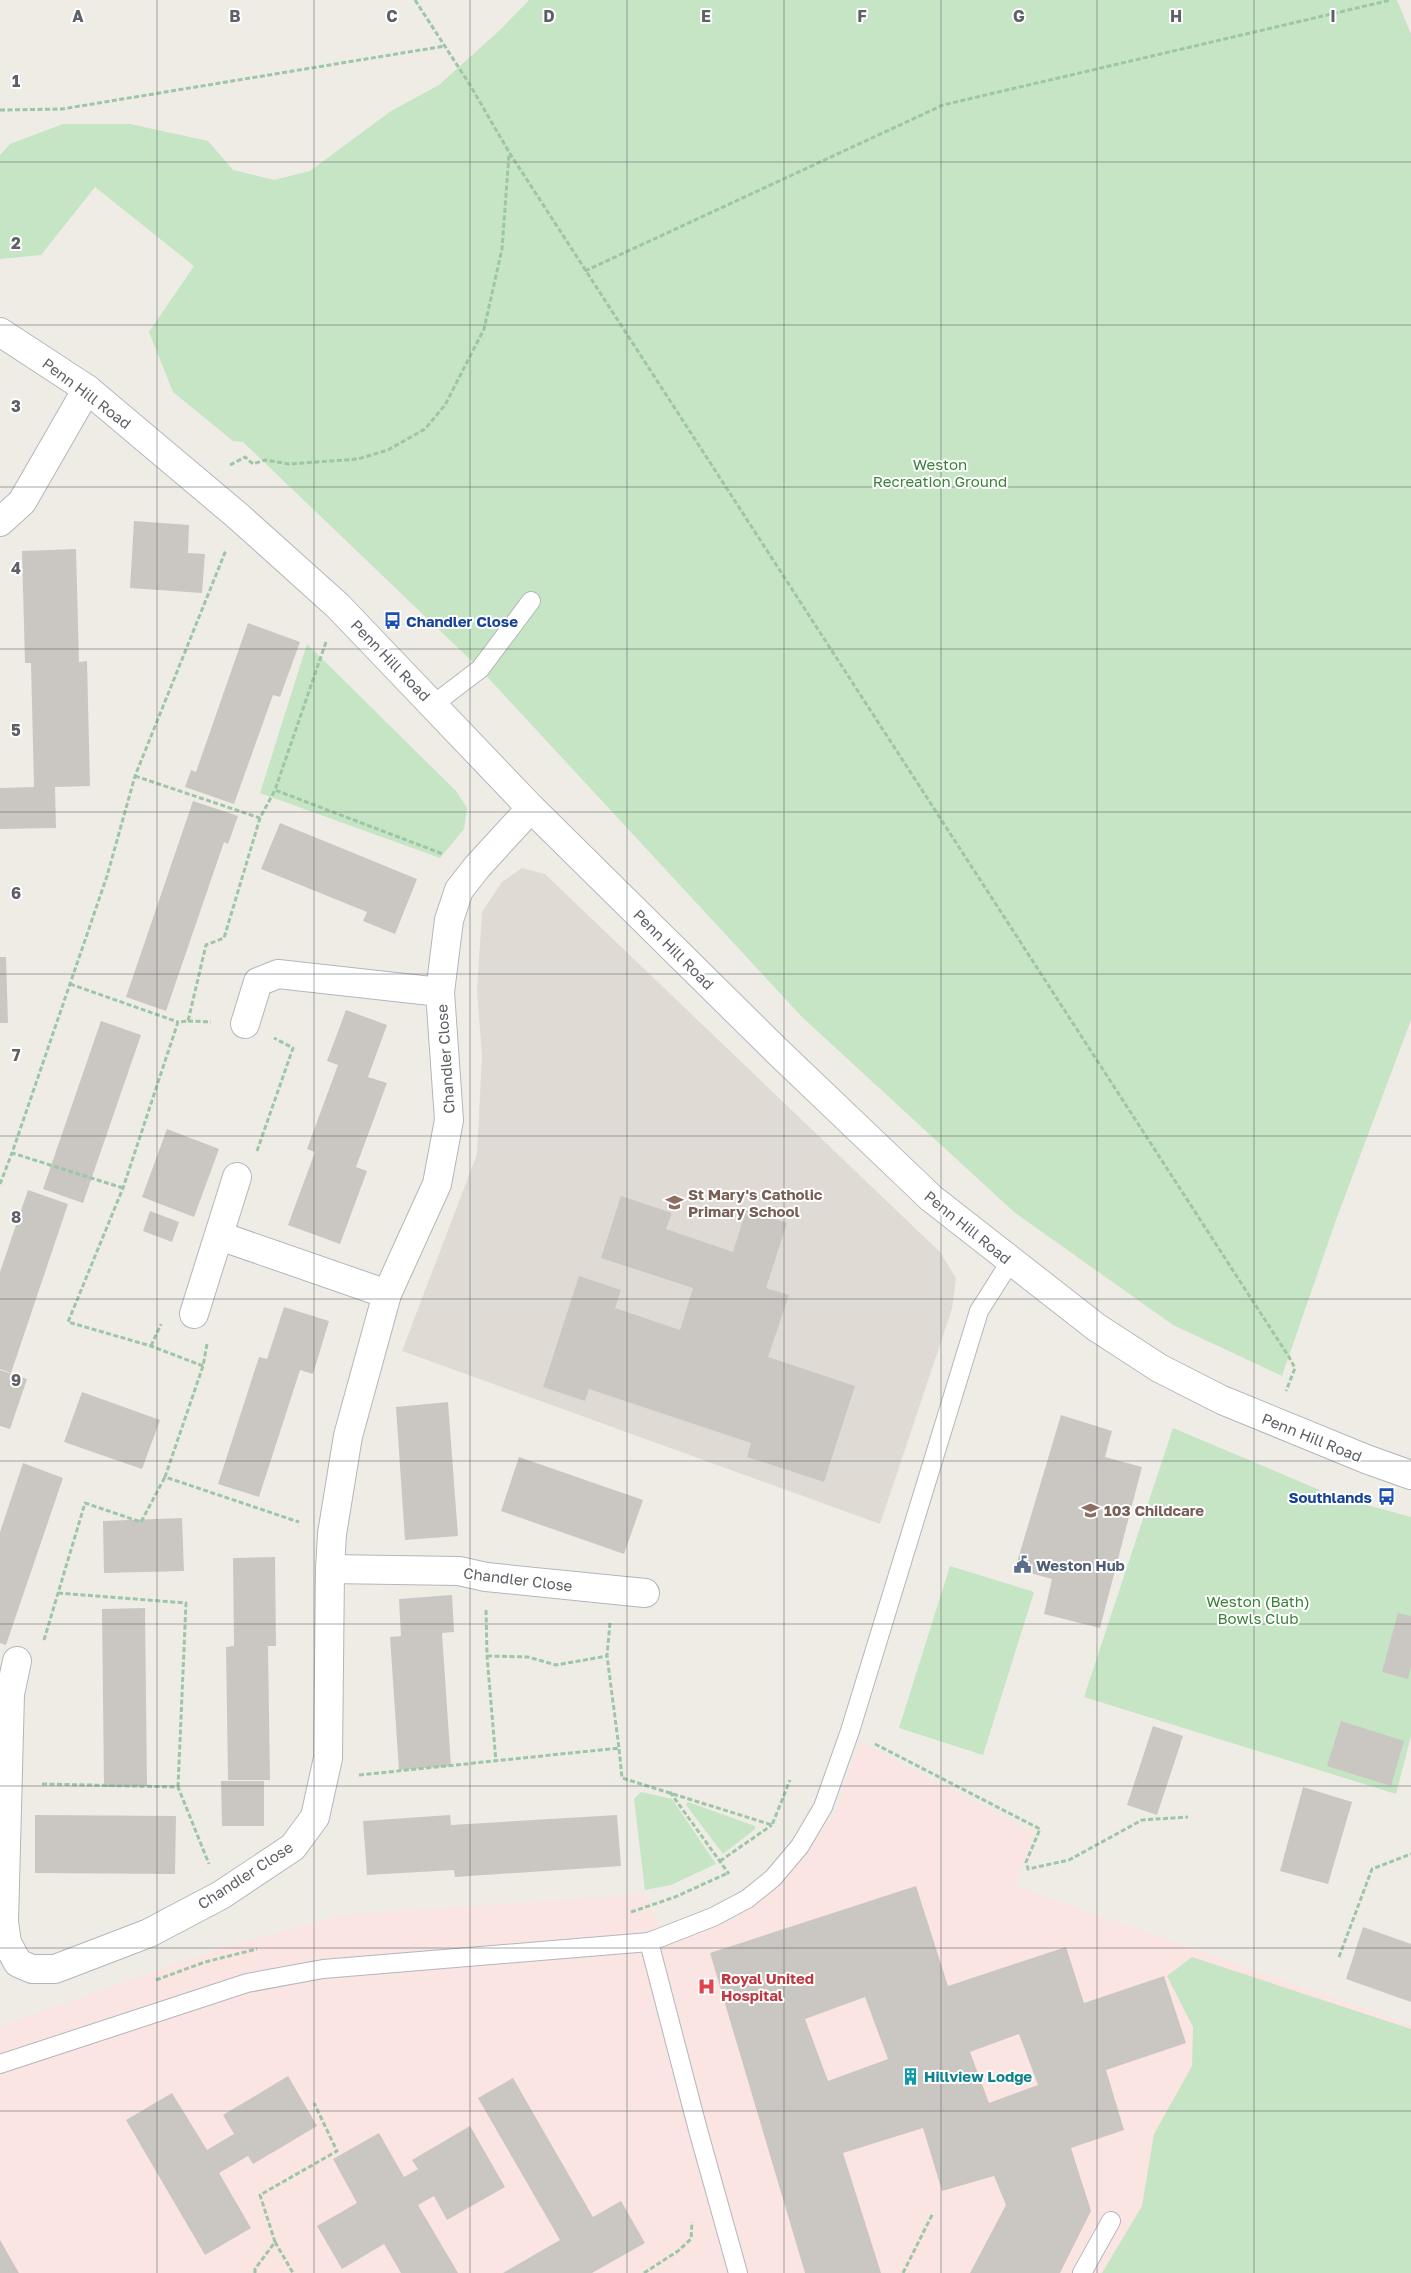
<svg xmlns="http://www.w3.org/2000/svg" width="1411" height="2273" font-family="'Golos Text',sans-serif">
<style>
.education{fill:#dfdbd4}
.medical{fill:#fae5e3}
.green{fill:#c5e5c4}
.building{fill:#cac7c2;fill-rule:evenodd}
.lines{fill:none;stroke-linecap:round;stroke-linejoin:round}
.lane-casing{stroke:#b3b6ba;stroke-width:20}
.street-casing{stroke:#b3b6ba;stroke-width:30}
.secondary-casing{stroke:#b4b8bc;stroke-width:30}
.path{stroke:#9dc6a7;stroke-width:3;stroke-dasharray:5 2.5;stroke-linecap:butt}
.lane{stroke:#fff;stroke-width:18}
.street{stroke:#fff;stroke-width:28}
.secondary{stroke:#fff;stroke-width:28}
.grid{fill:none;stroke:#5d6165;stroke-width:1;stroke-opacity:0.55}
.labels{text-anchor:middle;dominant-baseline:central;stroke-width:4;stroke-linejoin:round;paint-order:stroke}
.street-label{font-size:15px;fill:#5d6165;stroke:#fff}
.park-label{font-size:15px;fill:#398139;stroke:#fff}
.transit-label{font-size:15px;font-weight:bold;fill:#164399;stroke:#fff;text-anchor:start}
.education-label{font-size:15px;font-weight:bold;fill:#785e54;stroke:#fff;text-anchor:start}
.service-label{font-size:15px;font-weight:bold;fill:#4e5e75;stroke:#fff;text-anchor:start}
.health-label{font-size:15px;font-weight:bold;fill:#be3a42;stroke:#fff;text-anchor:start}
.culture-label{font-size:15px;font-weight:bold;fill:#0d838f;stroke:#fff;text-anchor:start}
.grid-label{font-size:16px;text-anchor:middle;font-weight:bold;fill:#5d6165;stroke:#fff;stroke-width:4;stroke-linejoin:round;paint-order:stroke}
</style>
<rect width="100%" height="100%" fill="#efece6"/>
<polygon class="education" points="522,868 545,874 940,1252 956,1278 952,1309 880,1524 402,1351 477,1154 482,1056 477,990 482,912 502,882"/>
<polygon class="medical" points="859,1741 1034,1833 1015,1886 1411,2025 1411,2273 0,2273 0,2026 215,1950 342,1915 644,1894 669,1944 732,1920 769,1891 834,1817"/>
<g class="green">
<polygon points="529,0 1397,0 1411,34 1411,1020 1336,1220 1282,1376 1173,1325 1014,1212 802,1017 480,669 243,442 233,441 173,392 149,332 194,266 95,187 41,255 0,259 0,155 10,144 63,124 130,124 208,141 233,170 274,180 310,171 391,111 439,85 501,29"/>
<polygon points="307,644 456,791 467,808 464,829 440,858 260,793"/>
<polygon points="1173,1428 1334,1496 1411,1517 1411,1736 1396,1794 1084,1697"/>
<polygon points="950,1566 1034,1592 983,1755 899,1728"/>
<polygon points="641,1792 672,1799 716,1864 671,1885 645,1890 634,1799"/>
<polygon points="688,1802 755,1826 755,1829 723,1854 686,1805"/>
<polygon points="1192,1957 1411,2029 1411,2273 1102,2273 1142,2206 1154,2134 1192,2066 1193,2027 1167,1976"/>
</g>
<g class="building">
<polygon points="134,521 189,525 188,553 205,554 202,593 130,588"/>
<polygon points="76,549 79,662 87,661 90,786 55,787 56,828 0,829 0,788 34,787 31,663 25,663 22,551"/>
<polygon points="248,623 300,642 280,697 273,695 234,804 185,787 191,770 196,772"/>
<polygon points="193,801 238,816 228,844 224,842 166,1011 126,997"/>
<polygon points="280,823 417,879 395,934 363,921 367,912 261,869"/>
<polygon points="0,957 6,957 8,1023 0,1023"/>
<polygon points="346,1010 387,1025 368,1077 387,1083 356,1167 367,1171 340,1244 288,1225 315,1152 307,1149 338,1065 327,1061"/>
<polygon points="101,1021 141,1035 83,1203 43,1189"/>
<polygon points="167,1129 219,1149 194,1217 142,1197"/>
<polygon points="28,1190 68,1204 11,1373 0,1369 0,1272"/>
<polygon points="621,1196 672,1213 666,1229 733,1252 746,1210 787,1223 766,1288 789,1295 768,1357 855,1386 824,1482 747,1457 751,1443 589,1389 585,1401 543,1387 579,1276 621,1290 615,1308 680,1330 693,1288 601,1258"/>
<polygon points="150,1211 179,1222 172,1242 143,1231"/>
<polygon points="284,1307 329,1321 313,1374 300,1370 259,1497 218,1484 259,1357 267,1359"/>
<polygon points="0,1370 27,1379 10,1429 0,1426"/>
<polygon points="82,1392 160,1420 142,1469 64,1442"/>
<polygon points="448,1402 458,1536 405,1540 396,1407"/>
<polygon points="1061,1415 1112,1431 1105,1457 1142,1467 1100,1628 1044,1614 1052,1579 1015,1569"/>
<polygon points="519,1457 643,1500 624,1554 501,1511"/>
<polygon points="23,1463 63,1478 6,1645 0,1643 0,1532"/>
<polygon points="182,1518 184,1571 104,1573 103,1521"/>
<polygon points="275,1557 276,1646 268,1646 270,1780 228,1780 226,1647 234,1646 233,1558"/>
<polygon points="452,1595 454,1632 442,1633 451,1766 399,1770 390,1637 401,1636 399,1599"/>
<polygon points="145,1608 147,1786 104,1787 102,1609"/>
<polygon points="1398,1613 1411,1616 1411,1666 1408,1679 1382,1672"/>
<polygon points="1341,1721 1404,1741 1391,1786 1327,1766"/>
<polygon points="1153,1726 1183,1736 1157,1815 1127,1805"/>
<polygon points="221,1781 264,1781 264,1826 222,1826"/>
<polygon points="1303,1787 1352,1802 1328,1884 1280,1871"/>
<polygon points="35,1815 176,1816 175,1874 35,1873"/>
<polygon points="450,1815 451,1825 617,1815 621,1866 455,1877 454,1870 367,1875 363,1821"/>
<path d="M916,1886L948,1986L1066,1947L1084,2003L1164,1976L1186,2043L1106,2070L1124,2130L1071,2148L1091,2211L1060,2273H970L1006,2205L994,2176L942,2191L923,2128L843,2153L881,2273H805L710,1953ZM865,1997L888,2059L828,2081L805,2019ZM1019,2034L1038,2085L989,2103L970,2052Z"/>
<polygon points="1363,1927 1411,1944 1411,2002 1346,1979"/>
<polygon points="288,2076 317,2126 253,2164 248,2156 219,2173 251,2228 205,2255 126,2120 172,2093 207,2150 234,2134 223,2115"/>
<polygon points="513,2078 593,2217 621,2201 645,2243 592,2273 503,2273 560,2240 478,2098"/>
<polygon points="470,2126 505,2187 447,2220 434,2196 418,2205 458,2273 401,2273 384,2244 342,2269 317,2226 357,2203 333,2159 379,2133 404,2177 418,2169 412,2160"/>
<polygon points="0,2240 19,2273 0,2273"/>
</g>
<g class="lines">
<defs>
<g id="lane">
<polyline points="434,704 480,669 531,601"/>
<polyline points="649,1942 698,2130 738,2273"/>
<polyline points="0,2064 247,1983 323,1969 649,1942 713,1917 747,1899 773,1878 800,1846 823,1807 850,1731 979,1311 1010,1262"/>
<polyline points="1082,2273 1111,2221"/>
</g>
<g id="street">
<polyline points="0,522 22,502 87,389"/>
<polyline points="245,1024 258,982 278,974 440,992"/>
<polyline points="220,1236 387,1294"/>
<polyline points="194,1314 237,1177"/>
<polyline points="330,1569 459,1571 486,1577 645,1593"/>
<polyline points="17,1661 10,1694 4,1922 7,1943 18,1963 32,1969 55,1969 149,1933 221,1895 293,1847 315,1817 328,1758 330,1569 332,1534 348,1436 387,1294 437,1184 449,1120 440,992 449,920 459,890 477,867 531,808"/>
</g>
<polyline id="secondary" points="0,332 87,389 239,517 338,606 531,808 776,1050 931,1198 1096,1327 1159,1368 1222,1400 1366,1459 1411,1475"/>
</defs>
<use href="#lane" class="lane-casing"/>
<use href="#street" class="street-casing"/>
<use href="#secondary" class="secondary-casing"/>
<g class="path">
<polyline points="415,0 470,85 509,152 1289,1357 1295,1368 1286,1391"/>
<polyline points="0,110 62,109 445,46"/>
<polyline points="585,271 943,105 1391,0"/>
<polyline points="230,465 245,457 253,464 265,460 289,464 358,459 388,450 425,429 445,405 484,329 502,249 509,154"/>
<polyline points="326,642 275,790 443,854"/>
<polyline points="135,776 260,818"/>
<polyline points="70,984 178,1022"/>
<polyline points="188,1021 211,1022"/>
<polyline points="257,1151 293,1048 274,1038"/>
<polyline points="0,1184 12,1153"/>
<polyline points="123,1188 12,1153 107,876 135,776 226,550"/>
<polyline points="207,1344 203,1366 165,1477 299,1522"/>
<polyline points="151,1346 161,1324"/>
<polyline points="203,1366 151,1346 68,1322 123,1188 178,1022 188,1021 206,945 224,938 260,818 275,790"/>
<polyline points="58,1593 186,1603 178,1787"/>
<polyline points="486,1610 487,1656 496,1762"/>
<polyline points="610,1623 607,1656 619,1748"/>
<polyline points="44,1640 85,1503 141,1522 165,1477"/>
<polyline points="487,1656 528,1657 556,1665 607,1656"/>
<polyline points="875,1744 1040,1829 1026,1862 1028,1869 1069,1860 1142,1820 1188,1817"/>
<polyline points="359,1775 619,1748 622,1778 772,1825 790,1780"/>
<polyline points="42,1784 178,1787 209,1864"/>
<polyline points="670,1792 729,1874"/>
<polyline points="720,1861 772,1825"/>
<polyline points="631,1912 675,1897 728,1873"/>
<polyline points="1339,1957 1372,1869 1411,1854"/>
<polyline points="156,1980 205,1962 257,1949"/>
<polyline points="275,2242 293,2273"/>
<polyline points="255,2273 255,2269 275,2242 260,2195 337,2151 314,2103"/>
<polyline points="644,2273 678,2251 691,2239 692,2222"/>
<polyline points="903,2273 933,2213"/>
</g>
<use href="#lane" class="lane"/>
<use href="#street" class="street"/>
<use href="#secondary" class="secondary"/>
</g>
<path class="grid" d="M157,0V2273M314,0V2273M470,0V2273M627,0V2273M784,0V2273M941,0V2273M1097,0V2273M1254,0V2273M0,162H1411M0,325H1411M0,487H1411M0,649H1411M0,812H1411M0,974H1411M0,1136H1411M0,1299H1411M0,1461H1411M0,1624H1411M0,1786H1411M0,1948H1411M0,2111H1411"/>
<defs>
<symbol id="bus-bare" viewBox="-9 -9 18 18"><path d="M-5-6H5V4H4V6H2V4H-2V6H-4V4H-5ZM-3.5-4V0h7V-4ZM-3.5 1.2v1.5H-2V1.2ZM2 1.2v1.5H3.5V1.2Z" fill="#1a4fb4" stroke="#fff" stroke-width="2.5" paint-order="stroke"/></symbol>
<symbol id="school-bare" viewBox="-9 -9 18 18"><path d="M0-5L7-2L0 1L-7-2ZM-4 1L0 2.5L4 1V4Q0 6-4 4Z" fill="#8d6e63" stroke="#fff" stroke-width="2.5" paint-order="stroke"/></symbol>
<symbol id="civic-bare" viewBox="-9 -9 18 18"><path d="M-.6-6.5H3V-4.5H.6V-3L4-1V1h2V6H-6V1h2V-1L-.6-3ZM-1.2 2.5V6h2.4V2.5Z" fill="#5c6f8a" stroke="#fff" stroke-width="2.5" paint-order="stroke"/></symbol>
<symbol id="hospital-bare" viewBox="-9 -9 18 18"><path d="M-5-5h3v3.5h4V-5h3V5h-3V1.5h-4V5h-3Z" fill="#e0444e" stroke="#fff" stroke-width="2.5" paint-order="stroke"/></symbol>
<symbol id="building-bare" viewBox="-9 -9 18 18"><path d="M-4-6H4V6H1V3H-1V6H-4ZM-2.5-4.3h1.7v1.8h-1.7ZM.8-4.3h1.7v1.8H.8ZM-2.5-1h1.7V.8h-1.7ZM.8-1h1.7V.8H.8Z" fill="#0f9aa8" stroke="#fff" stroke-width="2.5" paint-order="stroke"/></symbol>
</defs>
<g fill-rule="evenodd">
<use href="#bus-bare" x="380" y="608" width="25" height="25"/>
<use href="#school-bare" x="662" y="1190" width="25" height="25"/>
<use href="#bus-bare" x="1374" y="1484" width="25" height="25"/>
<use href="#school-bare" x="1078" y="1498" width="25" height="25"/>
<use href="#civic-bare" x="1010" y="1552" width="25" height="25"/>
<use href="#hospital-bare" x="694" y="1974" width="25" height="25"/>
<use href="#building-bare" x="898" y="2064" width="25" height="25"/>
</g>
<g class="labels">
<g class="street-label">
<text transform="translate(87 393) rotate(37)">Penn Hill Road</text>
<text transform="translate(391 660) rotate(46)">Penn Hill Road</text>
<text transform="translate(674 949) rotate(45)">Penn Hill Road</text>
<text transform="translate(445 1059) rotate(-94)">Chandler Close</text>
<text transform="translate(968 1227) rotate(39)">Penn Hill Road</text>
<text transform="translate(1312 1437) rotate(22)">Penn Hill Road</text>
<text transform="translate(518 1579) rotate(7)">Chandler Close</text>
<text transform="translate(245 1875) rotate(-33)">Chandler Close</text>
</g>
<g class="park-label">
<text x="940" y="464">Weston<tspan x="940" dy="17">Recreation Ground</tspan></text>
<text x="1258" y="1601">Weston (Bath)<tspan x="1258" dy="17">Bowls Club</tspan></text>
</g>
<g class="transit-label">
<text x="406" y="621">Chandler Close</text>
<text x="1372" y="1497" text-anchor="end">Southlands</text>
</g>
<g class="education-label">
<text x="688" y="1194">St Mary's Catholic<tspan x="688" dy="17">Primary School</tspan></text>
<text x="1104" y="1510">103 Childcare</text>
</g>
<g class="service-label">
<text x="1036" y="1565">Weston Hub</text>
</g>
<g class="health-label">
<text x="721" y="1978">Royal United<tspan x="721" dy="17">Hospital</tspan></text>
</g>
<g class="culture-label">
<text x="924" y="2076">Hillview Lodge</text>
</g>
</g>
<g class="grid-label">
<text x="78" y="22">A</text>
<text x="235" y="22">B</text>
<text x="392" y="22">C</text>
<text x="549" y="22">D</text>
<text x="706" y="22">E</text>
<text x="862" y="22">F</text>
<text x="1019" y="22">G</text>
<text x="1176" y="22">H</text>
<text x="1333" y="22">I</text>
<text x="16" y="87">1</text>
<text x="16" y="249">2</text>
<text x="16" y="412">3</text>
<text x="16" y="574">4</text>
<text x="16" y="736">5</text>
<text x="16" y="899">6</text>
<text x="16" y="1061">7</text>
<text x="16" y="1223">8</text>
<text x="16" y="1386">9</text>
</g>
</svg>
